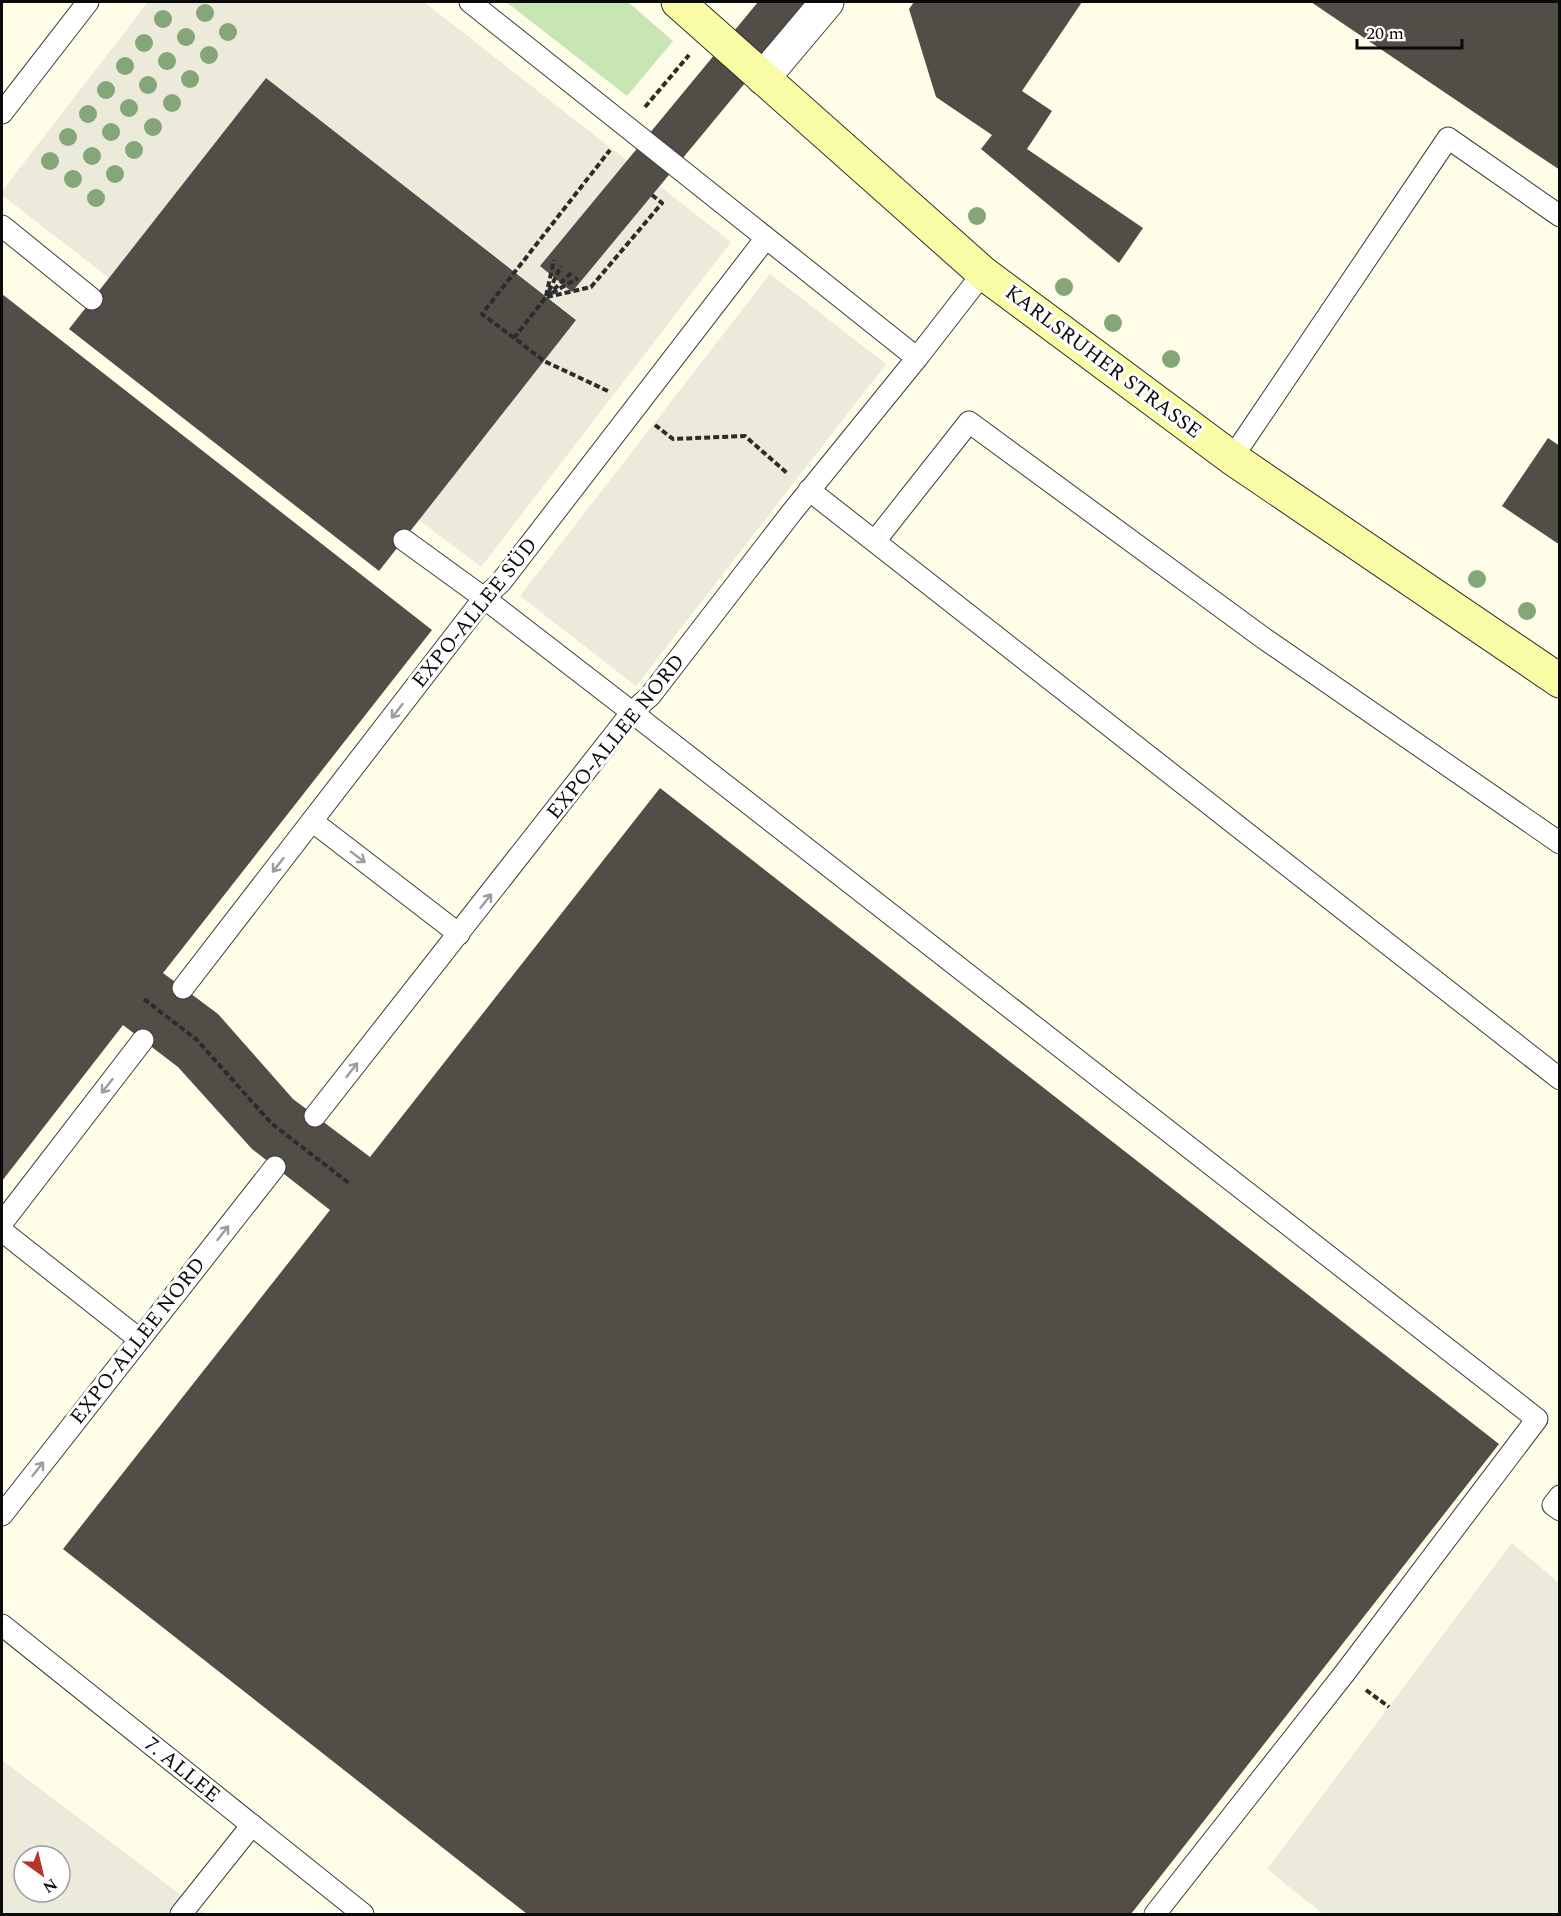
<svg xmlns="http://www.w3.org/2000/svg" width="1561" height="1916" font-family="Spectral,serif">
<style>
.green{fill:#c7e6b4}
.plaza{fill:#eceada;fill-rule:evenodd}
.building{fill:#524d47}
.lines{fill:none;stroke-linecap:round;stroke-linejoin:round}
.lane-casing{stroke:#3d3d3d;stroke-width:23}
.street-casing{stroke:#3d3d3d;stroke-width:35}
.secondary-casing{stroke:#2c2c2c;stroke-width:35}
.path{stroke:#2c2c2c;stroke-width:4;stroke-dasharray:6 3;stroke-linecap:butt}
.lane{stroke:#fff;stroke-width:21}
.street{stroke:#fff;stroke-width:33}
.secondary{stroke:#f9fca5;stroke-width:33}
.tree{fill:#85a679}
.oneway{stroke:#9d9d9d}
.labels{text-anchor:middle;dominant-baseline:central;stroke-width:6;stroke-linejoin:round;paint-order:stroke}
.street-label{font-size:21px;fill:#0a0a0a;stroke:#fff}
</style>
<rect width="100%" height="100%" fill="#fefde8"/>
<polygon class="green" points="506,2 628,2 673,41 627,96"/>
<g class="plaza">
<polygon points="148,2 424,2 731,242 481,567 419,520 576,319 266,78 109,278 2,195 2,191"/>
<polygon points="770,274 886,364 636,686 520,596"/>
<polygon points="1512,1543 1559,1583 1559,1914 1323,1914 1267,1869"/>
<path d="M2,1760L190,1902L205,1914H2ZM24,1856H60V1892H24Z"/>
</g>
<g class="building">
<polygon points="758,2 812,2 572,292 540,266"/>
<polygon points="914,2 1082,2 1022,91 1052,111 1027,149 1143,228 1119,263 981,149 992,135 936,97 909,9"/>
<polygon points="1311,2 1560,2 1560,170 1521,144"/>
<polygon points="266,78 576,320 379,571 69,329"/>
<polygon points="2,294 432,630 163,973 218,1014 293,1099 370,1157 660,788 1499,1444 1131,1914 527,1914 63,1549 330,1210 252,1149 178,1067 123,1025 2,1181"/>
<polygon points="1548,438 1560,446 1560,545 1502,506"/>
</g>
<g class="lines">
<defs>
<g id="lane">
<polyline points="470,2 917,358 983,273"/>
<polyline points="2,113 88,2"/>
<polyline points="2,226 92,299"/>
<polyline points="1232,458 1448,138 1560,216"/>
<polyline points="809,490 1560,1079"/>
<polyline points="404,540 484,598 620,703 1537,1419 1344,1674 1155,1914"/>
<polyline points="875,541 969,422 1262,637 1560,843"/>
<polyline points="312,821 459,934"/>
<polyline points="183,988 484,598 501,582 766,238"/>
<polyline points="315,1116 632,712 650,696 792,512 917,358"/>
<polyline points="2,1223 143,1040"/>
<polyline points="2,1231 139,1339"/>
<polyline points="1560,1496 1553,1505 1560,1510"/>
<polyline points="2,1515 275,1167"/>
<polyline points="2,1625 363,1914"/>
<polyline points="181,1914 252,1825"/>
</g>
<polyline id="street" points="763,78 827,2"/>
<polyline id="secondary" points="678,2 983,273 1232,458 1560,681"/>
</defs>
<use href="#lane" class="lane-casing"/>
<use href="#street" class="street-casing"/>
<use href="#secondary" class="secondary-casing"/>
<g class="path">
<polyline points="645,107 689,55"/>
<polyline points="571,273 546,297 514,338 544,361 610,392"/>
<polyline points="549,291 561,266"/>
<polyline points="552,293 578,278"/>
<polyline points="546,296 554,260"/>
<polyline points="547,297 591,287 662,203 652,195"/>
<polyline points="514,338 482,314 610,150"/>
<polyline points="655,425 673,439 745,436 787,473"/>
<polyline points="144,999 197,1040 271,1123 350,1184"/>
<polyline points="1366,1690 1389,1707"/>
</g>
<use href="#lane" class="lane"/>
<use href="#street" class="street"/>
<use href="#secondary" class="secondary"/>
</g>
<g class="tree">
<circle cx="205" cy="13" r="9"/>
<circle cx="163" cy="19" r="9"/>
<circle cx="228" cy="32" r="9"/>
<circle cx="186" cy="37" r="9"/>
<circle cx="144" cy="43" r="9"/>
<circle cx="209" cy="55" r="9"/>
<circle cx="167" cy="61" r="9"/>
<circle cx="125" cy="66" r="9"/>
<circle cx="190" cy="79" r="9"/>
<circle cx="148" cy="85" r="9"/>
<circle cx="106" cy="90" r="9"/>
<circle cx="172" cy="103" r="9"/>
<circle cx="129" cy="108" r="9"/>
<circle cx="88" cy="114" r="9"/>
<circle cx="153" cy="127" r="9"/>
<circle cx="111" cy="132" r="9"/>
<circle cx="68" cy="137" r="9"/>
<circle cx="134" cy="150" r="9"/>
<circle cx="92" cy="156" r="9"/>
<circle cx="50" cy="161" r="9"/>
<circle cx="115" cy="174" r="9"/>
<circle cx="73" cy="179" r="9"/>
<circle cx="96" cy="198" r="9"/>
<circle cx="977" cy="216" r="9"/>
<circle cx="1064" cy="287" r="9"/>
<circle cx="1113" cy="323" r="9"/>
<circle cx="1171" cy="359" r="9"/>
<circle cx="1477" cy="579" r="9"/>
<circle cx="1527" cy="611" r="9"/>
</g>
<defs><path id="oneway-shaft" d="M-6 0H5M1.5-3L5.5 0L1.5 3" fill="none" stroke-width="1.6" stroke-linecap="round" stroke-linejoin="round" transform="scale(1.5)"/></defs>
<g class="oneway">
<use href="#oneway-shaft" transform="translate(397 711) rotate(128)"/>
<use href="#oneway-shaft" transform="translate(358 857) rotate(37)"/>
<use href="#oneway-shaft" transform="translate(278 865) rotate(128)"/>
<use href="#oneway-shaft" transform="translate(486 901) rotate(-52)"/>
<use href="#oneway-shaft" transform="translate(352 1070) rotate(-52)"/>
<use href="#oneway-shaft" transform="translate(107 1086) rotate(128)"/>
<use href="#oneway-shaft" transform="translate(223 1233) rotate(-52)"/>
<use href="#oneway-shaft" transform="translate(38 1469) rotate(-52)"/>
</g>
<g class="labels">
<g class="street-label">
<text transform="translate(1103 362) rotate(37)">KARLSRUHER STRASSE</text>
<text transform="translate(475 613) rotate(-51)">EXPO-ALLEE SÜD</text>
<text transform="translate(616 737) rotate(-51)">EXPO-ALLEE NORD</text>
<text transform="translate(138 1341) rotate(-52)">EXPO-ALLEE NORD</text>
<text transform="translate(182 1770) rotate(39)">7. ALLEE</text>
</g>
</g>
<rect width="1561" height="1916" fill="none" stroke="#0a0a0a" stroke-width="6"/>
<g transform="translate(42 1874) rotate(146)"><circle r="28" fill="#ffffff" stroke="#9d9d9d" stroke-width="1.5"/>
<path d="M0-4.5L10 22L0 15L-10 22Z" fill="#b43628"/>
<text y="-9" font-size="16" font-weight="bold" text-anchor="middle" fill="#0a0a0a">N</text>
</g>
<path d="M1357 39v9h105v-9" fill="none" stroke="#0a0a0a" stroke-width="3"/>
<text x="1366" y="39" font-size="18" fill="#0a0a0a" stroke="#ffffff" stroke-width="4.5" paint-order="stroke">20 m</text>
</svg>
